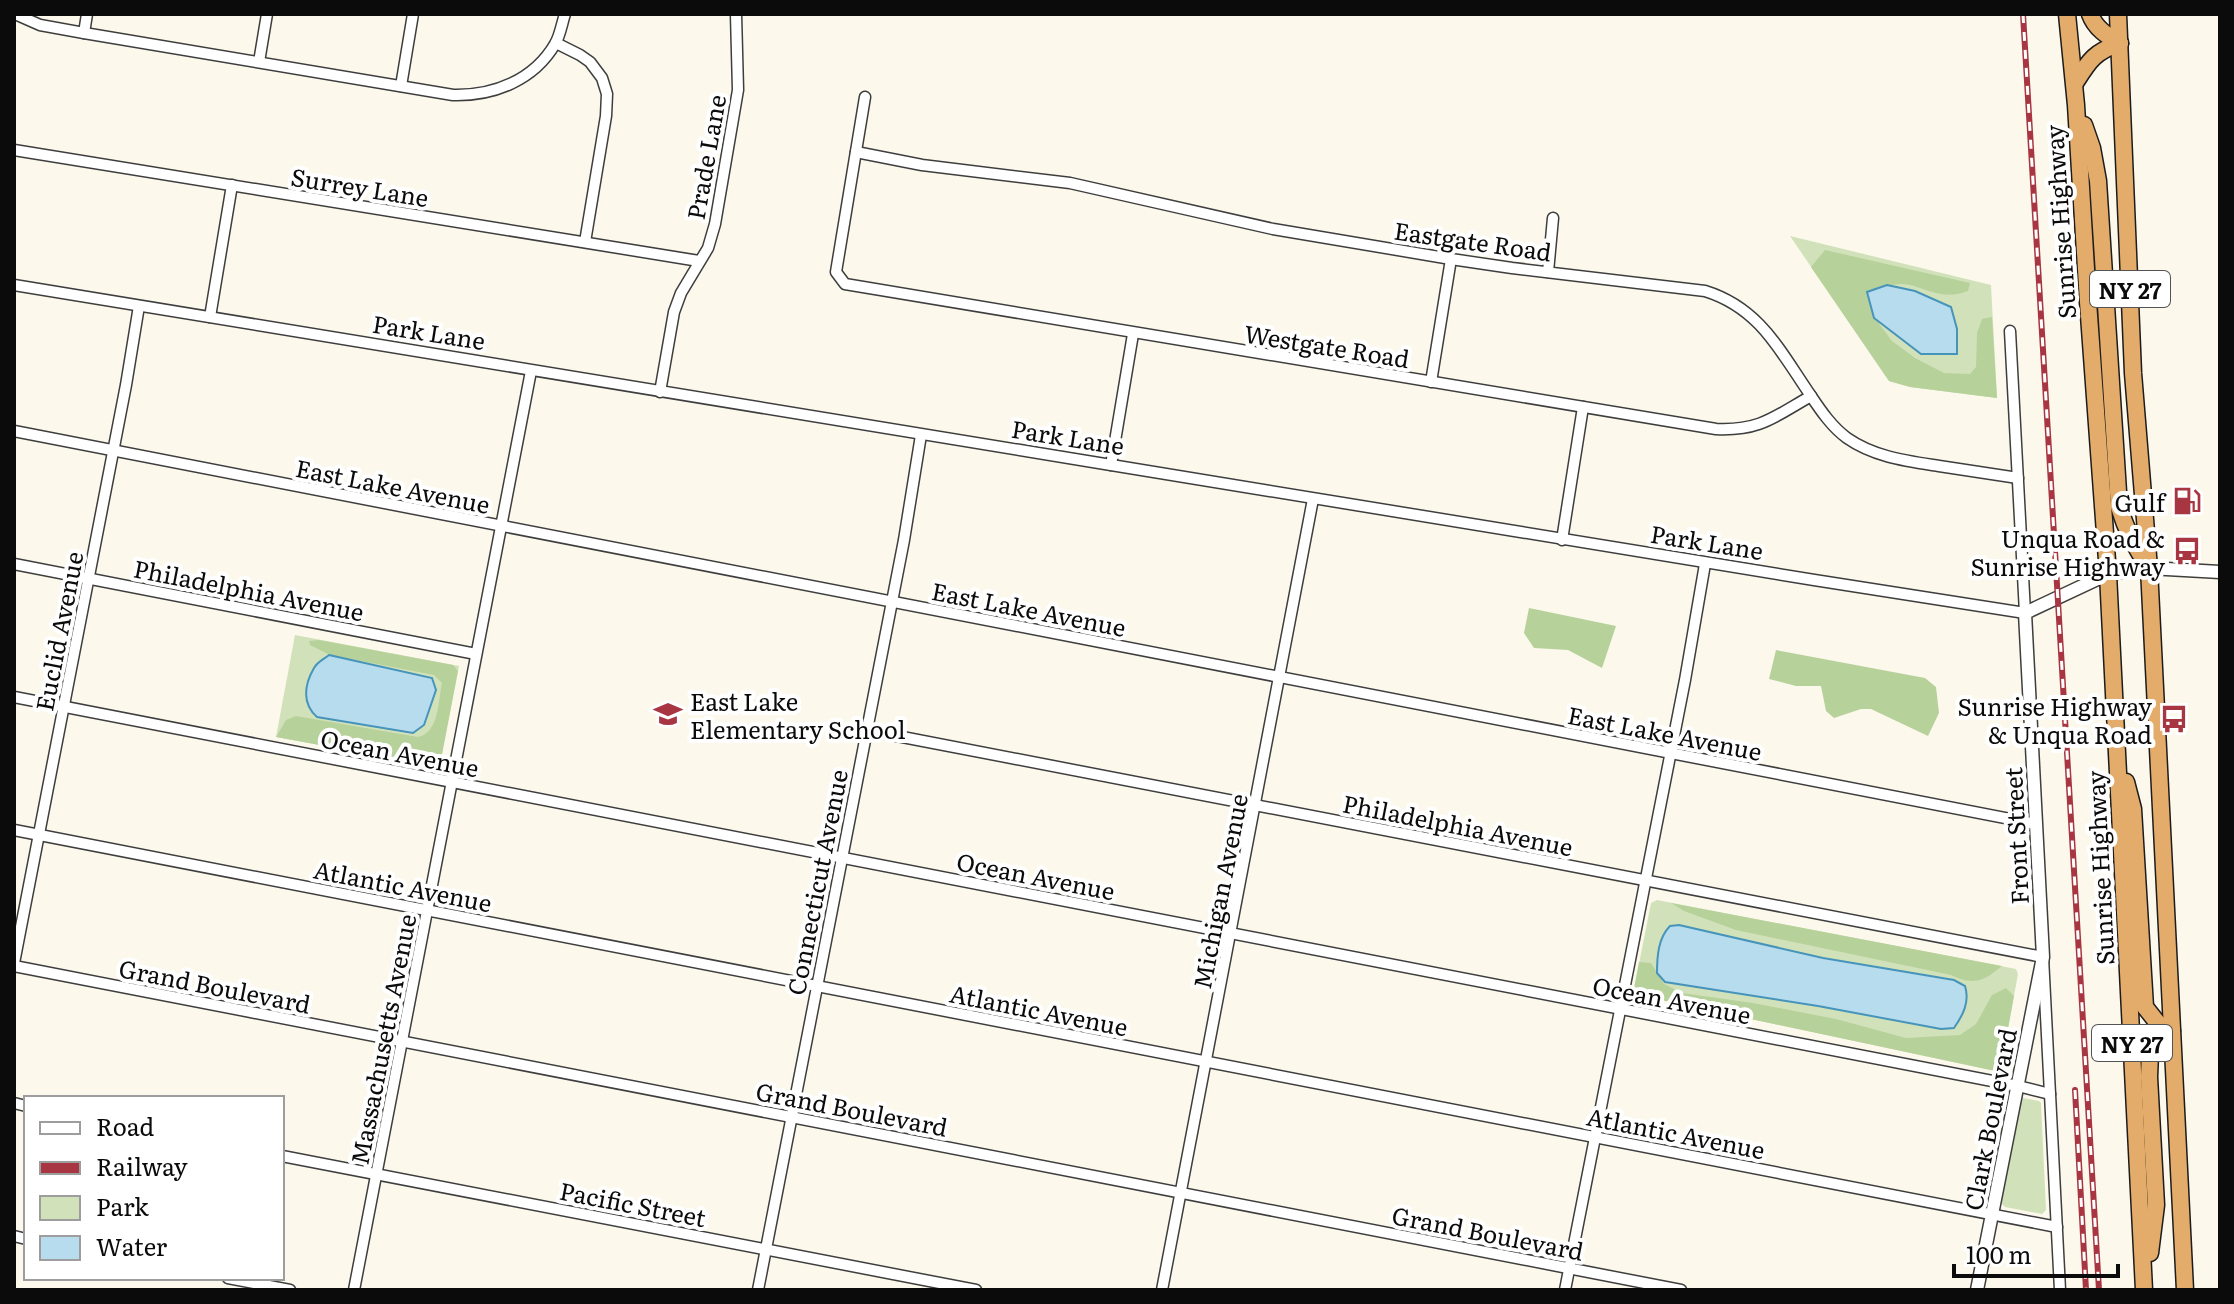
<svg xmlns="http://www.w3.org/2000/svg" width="2234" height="1304" font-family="Literata,serif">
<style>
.green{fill:#d1e2ba}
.forest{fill:#b7d19b}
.water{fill:#b6dced;stroke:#4794bb;stroke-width:2}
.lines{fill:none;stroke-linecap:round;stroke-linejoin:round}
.minor-casing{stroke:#3e3e3e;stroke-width:13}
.tertiary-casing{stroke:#3e3e3e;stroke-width:15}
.trunk-casing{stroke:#1c1c1c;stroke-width:19}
.minor{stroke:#fff;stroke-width:10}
.tertiary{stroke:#fff;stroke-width:12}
.trunk{stroke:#e4ac6a;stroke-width:16}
.rail-casing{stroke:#a83542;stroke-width:6}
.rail{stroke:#fff;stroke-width:3;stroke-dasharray:9;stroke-linecap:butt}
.labels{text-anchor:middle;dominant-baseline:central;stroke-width:8;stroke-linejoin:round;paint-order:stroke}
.shield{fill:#fff;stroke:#545454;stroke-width:2}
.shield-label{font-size:22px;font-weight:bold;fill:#0b0b0b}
.street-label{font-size:24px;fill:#0b0b0b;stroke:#fff}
.poi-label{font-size:24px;fill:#0b0b0b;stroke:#fff;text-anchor:end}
</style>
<rect width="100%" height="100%" fill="#fcf8eb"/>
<g class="green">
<polygon points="1790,236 1991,285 1997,398 1910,387 1889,381"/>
<polygon points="295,635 459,666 439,767 276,737"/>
<polygon points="1657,900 2016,969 2018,974 2000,1072 1633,994 1651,903"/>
<polygon points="2023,1098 2039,1101 2041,1103 2046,1210 2042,1214 2005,1207 2001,1203 2021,1101"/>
</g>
<g class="forest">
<path d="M1825,250L1970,283L1968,291C1934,304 1919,279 1893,285C1886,286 1878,295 1872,299L1877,321L1892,341L1915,358L1944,373L1970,374L1976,367L1977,333L1982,319L1992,317L1997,398L1910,387L1889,381L1811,267Z"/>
<polygon points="1529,608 1616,626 1602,668 1568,650 1534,648 1524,633"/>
<path d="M319,640L453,665L458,671L441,760L434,766L276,737L286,720L296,716L418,737C439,733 438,701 442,683L434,675L330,655L310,645L309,641Z"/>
<polygon points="1776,650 1925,678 1936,687 1939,713 1928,736 1871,709 1861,709 1834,718 1826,711 1821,686 1796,686 1769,679"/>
<path d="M1671,903L2002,966C1984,981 1974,986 1951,975L1736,930L1684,911Z"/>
<polygon points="1639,962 1651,963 1664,984 1682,993 1753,1003 1836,1019 1906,1038 1960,1035 1976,1024 1992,995 2006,988 2014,996 2000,1072 1633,994"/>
</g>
<g class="water">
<polygon points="1887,285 1915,291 1951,307 1957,329 1957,354 1921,354 1874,318 1867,292"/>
<path d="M329,655L432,678L436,690L424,725L413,733L317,717C302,704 304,685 314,668C317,662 324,659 329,655Z"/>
<path d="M1679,925L1823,958L1954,980L1965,986C1970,1002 1963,1015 1954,1028L1941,1029L1818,1006L1665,982L1657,973C1657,957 1658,938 1670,926Z"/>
</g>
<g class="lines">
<defs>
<g id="minor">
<path d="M15,14L40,25L84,33L453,95C494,96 534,80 555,44C560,36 562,23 565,14"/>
<polyline points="84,33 87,14"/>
<polyline points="556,43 580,55 590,62 602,78 607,94 606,116 585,242"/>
<polyline points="259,62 267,14"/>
<polyline points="401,86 413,14"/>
<path d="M865,97L836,272L845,284L1716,429C1760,431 1774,417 1811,396"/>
<polyline points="14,150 699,261"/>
<path d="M856,152L922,165L1070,183L1273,229L1451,259L1512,268L1705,291C1760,308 1780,351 1811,396C1821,411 1832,427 1847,438C1874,457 1907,461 1939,466C1966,470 1992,474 2018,478"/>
<polyline points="1548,272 1553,218"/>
<path d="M14,285C378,347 742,405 1105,464C1412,514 1718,566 2025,613L2010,331"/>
<polyline points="210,317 232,185"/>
<polyline points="1431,382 1451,259"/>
<polyline points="660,392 674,312 681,293 708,248 715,224 738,90 736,14"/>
<polyline points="14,431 2036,824"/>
<polyline points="1111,465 1133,334"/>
<polyline points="1562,540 1583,407"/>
<polyline points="14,564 476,654"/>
<polyline points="14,697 2018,1086 2050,1094"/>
<polyline points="866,730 2043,957 2060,1290"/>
<polyline points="14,830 2057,1227"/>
<polyline points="14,963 126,385 139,306"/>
<polyline points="14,966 1681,1290"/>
<polyline points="14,1103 26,1106"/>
<polyline points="282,1156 976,1290"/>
<polyline points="14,1236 26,1239"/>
<polyline points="228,1278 290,1290"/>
<polyline points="354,1290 531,371"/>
<polyline points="758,1290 904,540 921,435"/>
<polyline points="1162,1290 1313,499"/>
<polyline points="1565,1290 1685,680 1705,564"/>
</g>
<polyline id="tertiary" points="1977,1290 2043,957 2025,613 2108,574 2149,568 2220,572"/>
<g id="trunk">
<polyline points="2067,14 2076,105 2088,302 2108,574 2144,1290"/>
<path d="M2090,14C2095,28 2107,36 2120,43"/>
<polyline points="2118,14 2133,373 2149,568 2185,1290"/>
<path d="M2075,83C2089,61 2094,52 2120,43"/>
<path d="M2084,125L2092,148L2098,181L2119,507C2126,530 2135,548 2149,567"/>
<polyline points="2126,782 2133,809 2145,1007 2164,1031"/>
<polyline points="2150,1253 2156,1205 2149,1077 2150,1053 2156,1038 2164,1031 2172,1031"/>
</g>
</defs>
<use href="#minor" class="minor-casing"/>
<use href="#tertiary" class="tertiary-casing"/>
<use href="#trunk" class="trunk-casing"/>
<use href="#minor" class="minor"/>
<use href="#tertiary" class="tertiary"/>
<use href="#trunk" class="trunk"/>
<defs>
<g id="rail">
<polyline points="2023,14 2099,1290"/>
<polyline points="2075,1090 2086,1290"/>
</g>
</defs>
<use href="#rail" class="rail-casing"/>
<use href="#rail" class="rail"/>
</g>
<defs>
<symbol id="fuel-bare" viewBox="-9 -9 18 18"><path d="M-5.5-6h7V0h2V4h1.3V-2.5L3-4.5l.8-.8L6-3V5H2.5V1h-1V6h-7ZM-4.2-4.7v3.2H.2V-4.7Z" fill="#a83542" stroke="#fff" stroke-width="2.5" paint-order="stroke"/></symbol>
<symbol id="bus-bare" viewBox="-9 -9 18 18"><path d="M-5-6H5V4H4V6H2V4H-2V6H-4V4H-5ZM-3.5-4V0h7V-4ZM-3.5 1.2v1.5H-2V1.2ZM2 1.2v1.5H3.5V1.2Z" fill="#a83542" stroke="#fff" stroke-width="2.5" paint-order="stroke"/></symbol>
<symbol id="school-bare" viewBox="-9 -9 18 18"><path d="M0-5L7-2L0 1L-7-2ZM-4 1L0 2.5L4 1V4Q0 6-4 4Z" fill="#a83542" stroke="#fff" stroke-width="2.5" paint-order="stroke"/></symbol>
</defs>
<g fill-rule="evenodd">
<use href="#fuel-bare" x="2167" y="481" width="40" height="40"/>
<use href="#bus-bare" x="2167" y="531" width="40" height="40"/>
<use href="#school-bare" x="648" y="694" width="40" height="40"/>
<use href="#bus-bare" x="2154" y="699" width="40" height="40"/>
</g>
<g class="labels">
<g class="shield">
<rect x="2090" y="271" width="80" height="36" rx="6"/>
<rect x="2092" y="1025" width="80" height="36" rx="6"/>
</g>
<g class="shield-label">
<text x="2130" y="289">NY 27</text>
<text x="2132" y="1043">NY 27</text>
</g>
<g class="street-label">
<text transform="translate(705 157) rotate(-80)">Prade Lane</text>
<text transform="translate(360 186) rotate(9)">Surrey Lane</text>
<text transform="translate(2059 222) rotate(-94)">Sunrise Highway</text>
<text transform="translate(1473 240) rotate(8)">Eastgate Road</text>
<text transform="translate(429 331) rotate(9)">Park Lane</text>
<text transform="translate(1327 345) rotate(9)">Westgate Road</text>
<text transform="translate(1068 436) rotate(9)">Park Lane</text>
<text transform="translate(393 485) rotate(11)">East Lake Avenue</text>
<text transform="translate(1707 541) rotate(9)">Park Lane</text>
<text transform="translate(249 589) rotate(11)">Philadelphia Avenue</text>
<text transform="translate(1029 608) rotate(11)">East Lake Avenue</text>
<text transform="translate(58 631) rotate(-79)">Euclid Avenue</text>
<text transform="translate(1665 732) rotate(11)">East Lake Avenue</text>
<text transform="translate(400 752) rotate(11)">Ocean Avenue</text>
<text transform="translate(1458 824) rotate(11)">Philadelphia Avenue</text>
<text transform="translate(2015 836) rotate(-93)">Front Street</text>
<text transform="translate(2099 868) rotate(-93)">Sunrise Highway</text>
<text transform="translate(1036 875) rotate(11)">Ocean Avenue</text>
<text transform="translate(816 882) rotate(-79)">Connecticut Avenue</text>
<text transform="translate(403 885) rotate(11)">Atlantic Avenue</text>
<text transform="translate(1219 891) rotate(-79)">Michigan Avenue</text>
<text transform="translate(215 985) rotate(11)">Grand Boulevard</text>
<text transform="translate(1672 999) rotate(11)">Ocean Avenue</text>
<text transform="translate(1039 1009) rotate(11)">Atlantic Avenue</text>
<text transform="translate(382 1039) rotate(-79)">Massachusetts Avenue</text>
<text transform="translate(852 1108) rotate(11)">Grand Boulevard</text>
<text transform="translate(1989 1119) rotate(-79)">Clark Boulevard</text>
<text transform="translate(1676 1132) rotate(11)">Atlantic Avenue</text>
<text transform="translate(633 1203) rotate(11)">Pacific Street</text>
<text transform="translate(1488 1232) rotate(11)">Grand Boulevard</text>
</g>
<g class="poi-label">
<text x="2165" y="501">Gulf</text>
<text x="2165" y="537">Unqua Road &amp;<tspan x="2165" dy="28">Sunrise Highway</tspan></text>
<text x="690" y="700" text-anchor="start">East Lake<tspan x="690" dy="28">Elementary School</tspan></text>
<text x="2152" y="705">Sunrise Highway<tspan x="2152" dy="28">&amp; Unqua Road</tspan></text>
</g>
</g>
<rect width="2234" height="1304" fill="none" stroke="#0b0b0b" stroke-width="32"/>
<rect x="24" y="1096" width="260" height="184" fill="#ffffff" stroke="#9d9d9d" stroke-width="2"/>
<rect x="40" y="1122" width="40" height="12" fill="#ffffff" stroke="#9d9d9d" stroke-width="2"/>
<text x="96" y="1136" font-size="24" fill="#0b0b0b">Road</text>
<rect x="40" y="1162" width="40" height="12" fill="#a83542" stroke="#9d9d9d" stroke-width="2"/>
<text x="96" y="1176" font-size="24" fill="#0b0b0b">Railway</text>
<rect x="40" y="1196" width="40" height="24" fill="#d1e2ba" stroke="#9d9d9d" stroke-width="2"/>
<text x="96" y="1216" font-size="24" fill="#0b0b0b">Park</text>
<rect x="40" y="1236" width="40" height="24" fill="#b6dced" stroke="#9d9d9d" stroke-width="2"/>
<text x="96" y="1256" font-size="24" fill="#0b0b0b">Water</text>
<path d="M1954 1264v12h164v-12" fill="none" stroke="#0b0b0b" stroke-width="4"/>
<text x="1966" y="1264" font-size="24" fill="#0b0b0b" stroke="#ffffff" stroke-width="6" paint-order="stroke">100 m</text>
</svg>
